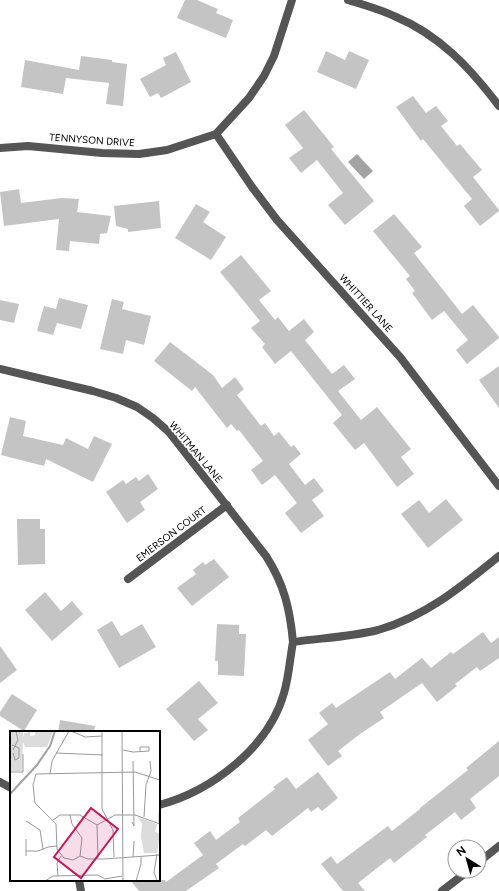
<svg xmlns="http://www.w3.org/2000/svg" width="499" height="891" font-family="Figtree,sans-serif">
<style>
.water{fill:#a3a3a3}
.building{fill:#c4c4c4}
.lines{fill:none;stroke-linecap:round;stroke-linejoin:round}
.street{stroke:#555;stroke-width:8}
.labels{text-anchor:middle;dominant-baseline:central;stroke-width:3.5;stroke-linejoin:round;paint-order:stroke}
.street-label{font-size:10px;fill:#000;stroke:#fff}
.inset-river{fill:none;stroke:#a3a3a3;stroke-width:2}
.inset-road{fill:none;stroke:#999;stroke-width:1}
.view{fill:#c2185b;fill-opacity:0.15;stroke:#c2185b;stroke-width:2}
.inset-edge{fill:none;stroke:#000;stroke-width:2}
</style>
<rect width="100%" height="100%" fill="#fff"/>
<polygon class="water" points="357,154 373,171 364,179 348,162"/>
<g class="building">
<polygon points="185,0 197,0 218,9 216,13 233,20 226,38 177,18"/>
<polygon points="326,51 345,60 349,51 369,60 356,89 317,72"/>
<polygon points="176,52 191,82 161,98 158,93 150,97 140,79 166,65 163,58"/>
<polygon points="81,56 112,60 112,62 127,64 123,106 106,104 109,83 66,78 63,94 21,87 25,60 79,70"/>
<polygon points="413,96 426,113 436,106 448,121 441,126 457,146 460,144 482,170 473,177 499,210 499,211 480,226 464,206 472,199 423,139 421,141 396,107"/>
<polygon points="304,110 334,147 331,149 374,201 345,225 328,205 343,193 317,160 301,173 289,158 303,148 285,125"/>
<polygon points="19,189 21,203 62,198 79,199 77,212 111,216 107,233 100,234 99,244 70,241 69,251 56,250 59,219 4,226 0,192"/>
<polygon points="159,201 161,228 128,232 128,229 116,226 114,206"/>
<polygon points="196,204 210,212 203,222 226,237 211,260 175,238"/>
<polygon points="394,214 422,247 414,253 462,314 473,305 499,337 499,338 467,364 456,350 468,340 444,311 432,320 412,293 415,291 406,279 410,276 373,231"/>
<polygon points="241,255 271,291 259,300 275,320 278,317 289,331 304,319 314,332 305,340 332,374 344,365 355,379 338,391 361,420 377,407 411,449 401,457 414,474 397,487 364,443 355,450 333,423 342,415 291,351 275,364 262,347 265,344 251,328 260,321 220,272"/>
<polygon points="59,298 88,305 81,329 57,323 53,335 37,331 44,306 56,309"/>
<polygon points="112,299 124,302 122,309 151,316 144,345 126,340 123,354 100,349"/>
<polygon points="0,300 19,304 14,323 0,320"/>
<polygon points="170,342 213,375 222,388 235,377 244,389 237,395 261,426 265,423 274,436 279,432 291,447 294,445 301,454 289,464 305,485 314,478 324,491 312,500 324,516 301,533 285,513 297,503 275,475 262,485 251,470 263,461 239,430 237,431 231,424 227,428 195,387 192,391 154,361"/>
<polygon points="499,366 499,408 479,380"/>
<polygon points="10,417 26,421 23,436 63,445 66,438 88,449 94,436 112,444 93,482 46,459 44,466 1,455"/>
<polygon points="148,474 158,489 140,502 145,510 127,523 106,492 123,480 126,484 136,477 139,481"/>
<polygon points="446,499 463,520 428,548 401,514 419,500 429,513"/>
<polygon points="17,519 40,519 40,529 45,529 45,564 18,565"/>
<polygon points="214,559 229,577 192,606 177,588 196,574 193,570 203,562 205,565"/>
<polygon points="45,592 61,611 72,601 83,614 52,641 25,610"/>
<polygon points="112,621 121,636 142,624 156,647 119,668 97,630"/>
<polygon points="217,624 239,625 239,634 246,634 244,676 218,675 218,661 215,661"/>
<polygon points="483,632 491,643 499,637 499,658 480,671 477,667 455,684 457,686 437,702 422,683 380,712 384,718 360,734 338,751 342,756 328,766 308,740 328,724 319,713 332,703 336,708 390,672 395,679 422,658 431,668 451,652 453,654"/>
<polygon points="0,646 17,670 0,683"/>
<polygon points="199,681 218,703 198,719 208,730 194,741 166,709"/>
<polygon points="12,694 37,710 24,731 0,716 0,712"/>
<polygon points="60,720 95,726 94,732 58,732"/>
<polygon points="499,741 499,776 470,799 476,808 461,820 455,812 425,835 427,837 394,863 390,858 358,883 365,891 343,891 321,864 331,856 337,864 388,826 392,831 420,809 420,808 468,770 466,768"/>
<polygon points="318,772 338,798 322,811 318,807 311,812 308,808 272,836 266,830 245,846 243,844 216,864 219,868 186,891 139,891 130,880 165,880 166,882 203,855 194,843 210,831 216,840 240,822 238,818 275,789 273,787 287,777 296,789"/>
</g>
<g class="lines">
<g class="street">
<path d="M348,0C364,5 379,9 394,16C440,35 470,68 499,106"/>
<polyline points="216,134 252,187 277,220 400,357 499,486"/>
<polyline points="0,148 28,146 102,153 139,154 167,150 216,134 249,98 264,76 274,56 292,0"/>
<path d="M0,369L93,391L116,398L137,407L153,418L169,432L266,556C284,584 290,609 293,642"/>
<polyline points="128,579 227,505"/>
<polyline points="0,782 11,788"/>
<path d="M159,805C212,791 269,747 284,693C289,676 290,658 293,642C321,638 350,637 378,630C426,616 461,587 499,556"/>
<polyline points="479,862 499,846"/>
<polyline points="79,880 81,891"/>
<polyline points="442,891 468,871"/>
</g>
</g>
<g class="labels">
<g class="street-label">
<text transform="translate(92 140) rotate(4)">TENNYSON DRIVE</text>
<text transform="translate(366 303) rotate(48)">WHITTIER LANE</text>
<text transform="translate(196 452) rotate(50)">WHITMAN LANE</text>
<text transform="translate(171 534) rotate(-37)">EMERSON COURT</text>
</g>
</g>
<g transform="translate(10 731)">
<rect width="150" height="150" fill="#fff"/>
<path d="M0,0H13V7L14,2H18L16,0H20V5L25,4V0L43,1L37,16H15L13,11L12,40H0ZM128,86L147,93L145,101L150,102L147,122H134L131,106L132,93Z" fill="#dcdcdc"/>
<path class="inset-river" d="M0,63L27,34L40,15L45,0"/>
<path class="inset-road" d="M61,0L75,6L92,5M92,0V78L103,99L104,126M112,0L113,150M2,14L9,17V27L5,29L3,22M3,19L8,9L6,0M113,19L123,21L139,20V16H130V20M46,22L93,24M0,41H13V23M40,43L42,30L59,0M150,49L125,41L26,43L23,54L25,72L46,93L47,118L54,127L63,129L70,125L78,128H94L150,124M60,84L62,93L72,107L70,125M134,86L136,54L141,40L140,30M43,89L50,84H70L87,94L105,84H125L150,93M16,90L30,99L33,118M122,91L124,95L123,30M149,93L150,64M87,94L88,128M16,108V125M16,120H28L38,116L47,115M123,126L124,110M48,145L47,132L51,125M35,150L43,145L88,144L95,148L112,145M126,150L131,133V125M147,150L144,141L147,123"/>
<path class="view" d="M81,77L108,98L71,147L44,126Z"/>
<rect width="150" height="150" class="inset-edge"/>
</g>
<g transform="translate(467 859) rotate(323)"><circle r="19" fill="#ffffff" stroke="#999999"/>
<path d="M0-3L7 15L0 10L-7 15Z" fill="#000000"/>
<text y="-6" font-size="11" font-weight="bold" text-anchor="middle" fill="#000000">N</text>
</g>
</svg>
